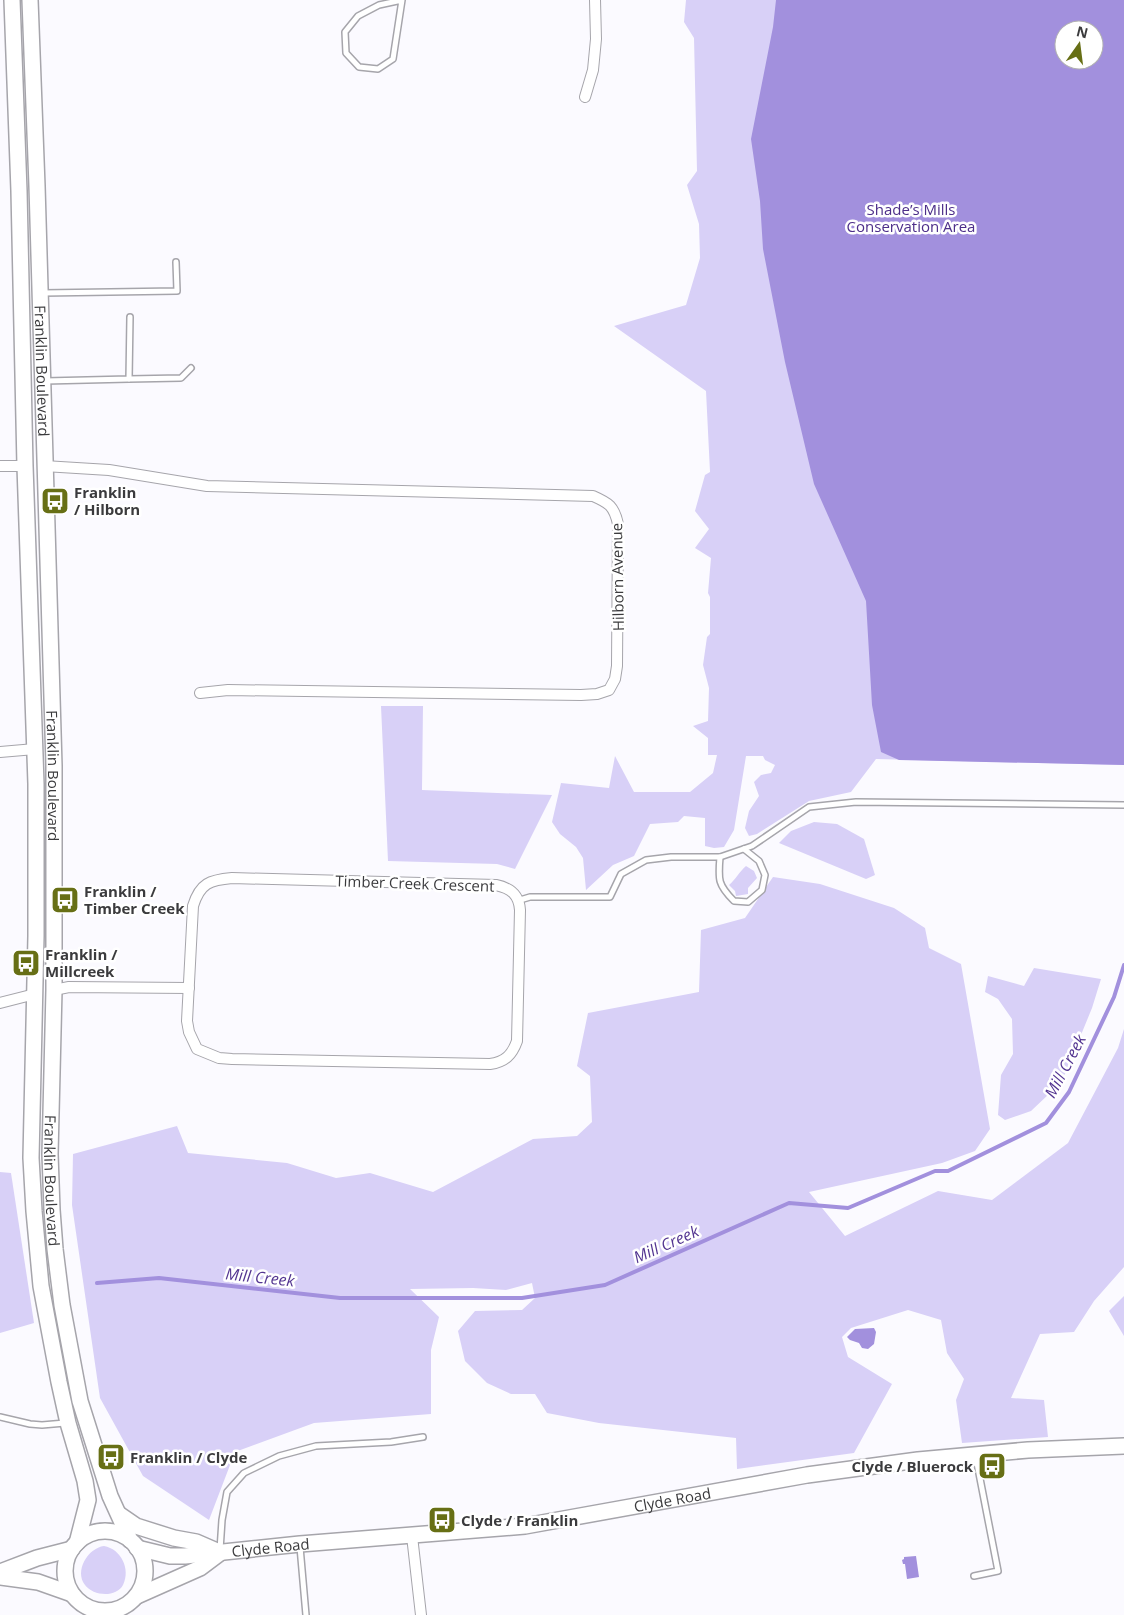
<svg xmlns="http://www.w3.org/2000/svg" width="1124" height="1615" font-family="'Open Sans',sans-serif">
<style>
.green{fill:#d8d0f7;fill-rule:evenodd}
.water{fill:#a290dd;fill-rule:evenodd}
.lines{fill:none;stroke-linecap:round;stroke-linejoin:round}
.stream{stroke:#a290dd;stroke-width:4}
.service-casing{stroke:#a6a5ab;stroke-width:8}
.minor-casing{stroke:#a6a5ab;stroke-width:12}
.secondary-casing{stroke:#a6a5ab;stroke-width:18}
.service{stroke:#fff;stroke-width:5}
.minor{stroke:#fff;stroke-width:10}
.secondary{stroke:#fff;stroke-width:15}
.labels{text-anchor:middle;dominant-baseline:central;stroke-width:5;stroke-linejoin:round;paint-order:stroke}
.park-label{font-size:15px;fill:#4d2e89;stroke:#fff}
.street-label{font-size:15px;fill:#3b3b3d;stroke:#fff}
.poi-label{font-size:15px;font-weight:bold;fill:#3b3b3d;stroke:#fff;text-anchor:start}
.water-label{font-size:16px;font-style:italic;fill:#533591;stroke:#fff}
</style>
<rect width="100%" height="100%" fill="#fbfaff"/>
<g class="green">
<path d="M686,0H1124V765L876,759L851,792L809,801L757,834L749,836L745,828L749,811L759,796L754,782L761,775L771,773L775,765L765,760L763,756H746L734,830L724,847L714,848L705,846V818L684,816L678,822L650,824L634,856L613,865L586,890L583,858L576,847L560,834L552,822L561,783L609,788L615,756L634,792H690L713,773L717,755H708V738L693,726L708,721L709,688L703,665L707,637L710,634V597L708,593L711,558L695,548L709,529L695,511L705,475L710,472L706,391L614,326L686,305L700,258L699,224L687,185L697,171L694,38L684,22ZM1064,30H1094V60H1064Z"/>
<polygon points="381,706 423,706 422,790 552,795 515,869 497,864 388,861"/>
<polygon points="814,822 837,824 864,839 875,875 866,879 779,843 791,831"/>
<path d="M746,866L754,871L757,878L748,888V894L736,896L735,891L729,885C736,879 739,872 746,866Z"/>
<polygon points="773,877 820,884 894,908 925,928 929,948 961,964 990,1129 975,1151 942,1163 809,1192 845,1236 938,1191 992,1200 1068,1143 1118,1048 1124,1029 1124,1267 1094,1301 1074,1332 1040,1334 1011,1398 1044,1400 1048,1437 962,1443 956,1400 964,1379 947,1353 941,1320 908,1310 851,1328 842,1337 848,1357 892,1384 854,1453 737,1469 736,1438 599,1423 547,1413 535,1394 511,1394 487,1383 465,1361 458,1331 475,1311 522,1310 535,1298 532,1283 506,1290 473,1288 410,1289 439,1317 431,1350 431,1414 314,1423 235,1452 209,1520 143,1476 100,1398 72,1205 73,1154 177,1126 188,1153 287,1163 336,1178 370,1173 433,1192 533,1139 577,1136 592,1122 590,1076 577,1066 588,1013 699,992 701,930 745,918"/>
<polygon points="1034,968 1101,979 1092,1008 1065,1074 1050,1093 1031,1111 1005,1120 998,1115 1001,1075 1013,1054 1012,1019 998,999 985,992 988,976 1024,986"/>
<polygon points="0,1172 11,1173 34,1323 0,1333"/>
<polygon points="1124,1296 1124,1336 1109,1311"/>
<path d="M104,1546C121,1549 131,1569 123,1585C116,1598 93,1596 85,1585C74,1571 88,1548 104,1546Z"/>
</g>
<g class="water">
<path d="M776,0H1124V765L899,760L881,752L872,705L866,601L814,484L785,362L763,249L760,201L751,139L773,27ZM1064,30H1094V60H1064Z"/>
<polygon points="874,1328 876,1332 874,1344 868,1349 862,1348 859,1343 850,1340 847,1337 855,1329"/>
<polygon points="916,1556 919,1577 907,1579 905,1564 903,1564 902,1560 904,1559 904,1557"/>
</g>
<g class="lines">
<polyline class="stream" points="97,1283 159,1278 340,1298 522,1298 605,1285 789,1203 848,1208 935,1171 948,1171 1046,1123 1069,1092 1114,997 1124,965"/>
<defs>
<g id="service">
<polygon points="402,0 393,59 378,69 359,67 346,53 345,32 358,16 379,5"/>
<polyline points="43,293 177,291 176,262"/>
<polyline points="129,379 181,378 191,368"/>
<polyline points="45,381 129,379 130,317"/>
<path d="M720,857C718,880 718,885 734,901L748,902L762,890L765,875L759,861L744,849"/>
<polyline points="520,900 530,897 610,897 621,874 646,860 671,857 720,857 752,846 809,807 856,802 1124,805"/>
<polyline points="0,1417 30,1424 42,1425 65,1423"/>
<polyline points="300,1547 306,1615"/>
<polyline points="220,1550 222,1520 227,1492 244,1473 279,1456 316,1446 391,1442 423,1437"/>
<polyline points="974,1576 998,1571 976,1458"/>
</g>
<g id="minor">
<polyline points="585,97 593,70 596,39 595,0"/>
<polyline points="0,466 25,466"/>
<path d="M44,466L109,470L207,486L593,496C609,503 614,506 618,524L617,666L615,679L609,690L597,694L581,695L228,690L200,693"/>
<polyline points="0,752 35,749"/>
<path d="M232,878L496,885C511,888 519,895 520,910L517,1041C512,1055 505,1062 490,1064L232,1059L219,1058L197,1049L189,1032L187,1021L193,906C200,883 210,880 232,878Z"/>
<polyline points="54,990 69,987 189,988"/>
<polyline points="0,1003 35,994"/>
<polyline points="412,1536 421,1615"/>
</g>
<g id="secondary">
<polyline points="12,0 19,191 25,466 36,784 36,936 31,1158 34,1211 41,1286 59,1382 68,1423 85,1481 88,1500 77,1543"/>
<path id="s1" d="M30,0L37,186L54,766V990L50,1154L52,1210L55,1249L62,1305L80,1401L110,1496L130,1540"/>
<polyline points="120,1515 136,1526 174,1538 196,1542 219,1552"/>
<circle cx="105" cy="1571" r="40"/>
<path id="s2" d="M137,1548L170,1556H185L300,1544L525,1526L807,1475L918,1460L1028,1450L1124,1446"/>
<polyline points="0,1572 37,1558 72,1549"/>
<polyline points="0,1577 38,1582 72,1594"/>
<polyline points="137,1596 200,1568 220,1553"/>
</g>
</defs>
<use href="#service" class="service-casing"/>
<use href="#minor" class="minor-casing"/>
<use href="#secondary" class="secondary-casing"/>
<use href="#service" class="service"/>
<use href="#minor" class="minor"/>
<use href="#secondary" class="secondary"/>
</g>
<defs>
<symbol id="bus-square" viewBox="-11 -11 22 22"><rect x="-9" y="-9" width="18" height="18" rx="4" fill="#676f15" stroke="#fff"/><path d="M-5-6H5V4H4V6H2V4H-2V6H-4V4H-5ZM-3.5-4V0h7V-4ZM-3.5 1.2v1.5H-2V1.2ZM2 1.2v1.5H3.5V1.2Z" fill="#fff"/></symbol>
</defs>
<g fill-rule="evenodd">
<use href="#bus-square" x="39" y="485" width="32" height="32"/>
<use href="#bus-square" x="49" y="884" width="32" height="32"/>
<use href="#bus-square" x="10" y="947" width="32" height="32"/>
<use href="#bus-square" x="95" y="1441" width="32" height="32"/>
<use href="#bus-square" x="976" y="1450" width="32" height="32"/>
<use href="#bus-square" x="426" y="1504" width="32" height="32"/>
</g>
<g class="labels">
<g class="park-label">
<text x="911" y="209">Shade’s Mills<tspan x="911" dy="17">Conservation Area</tspan></text>
</g>
<g class="street-label">
<text stroke="none"><textPath href="#s1" startOffset="371">Franklin Boulevard</textPath></text>
<text transform="translate(617 577) rotate(-91)">Hilborn Avenue</text>
<text stroke="none"><textPath href="#s1" startOffset="776">Franklin Boulevard</textPath></text>
<text transform="translate(415 883) rotate(2)">Timber Creek Crescent</text>
<text stroke="none"><textPath href="#s1" startOffset="1181">Franklin Boulevard</textPath></text>
<text stroke="none"><textPath href="#s2" startOffset="540">Clyde Road</textPath></text>
<text stroke="none"><textPath href="#s2" startOffset="135">Clyde Road</textPath></text>
</g>
<g class="poi-label">
<text x="74" y="492">Franklin<tspan x="74" dy="17">/ Hilborn</tspan></text>
<text x="84" y="891">Franklin /<tspan x="84" dy="17">Timber Creek</tspan></text>
<text x="45" y="954">Franklin /<tspan x="45" dy="17">Millcreek</tspan></text>
<text x="130" y="1457">Franklin / Clyde</text>
<text x="973" y="1466" text-anchor="end">Clyde / Bluerock</text>
<text x="461" y="1520">Clyde / Franklin</text>
</g>
<g class="water-label">
<text transform="translate(1065 1066) rotate(-62)">Mill Creek</text>
<text transform="translate(666 1244) rotate(-24)">Mill Creek</text>
<text transform="translate(260 1277) rotate(6)">Mill Creek</text>
</g>
</g>
<g transform="translate(1079 45) rotate(14)"><circle r="24" fill="#ffffff" stroke="#b1b1b1"/>
<path d="M0-4L9 19L0 12L-9 19Z" fill="#676f15"/>
<text y="-8" font-size="14" font-weight="bold" text-anchor="middle" fill="#3b3b3d">N</text>
</g>
</svg>
